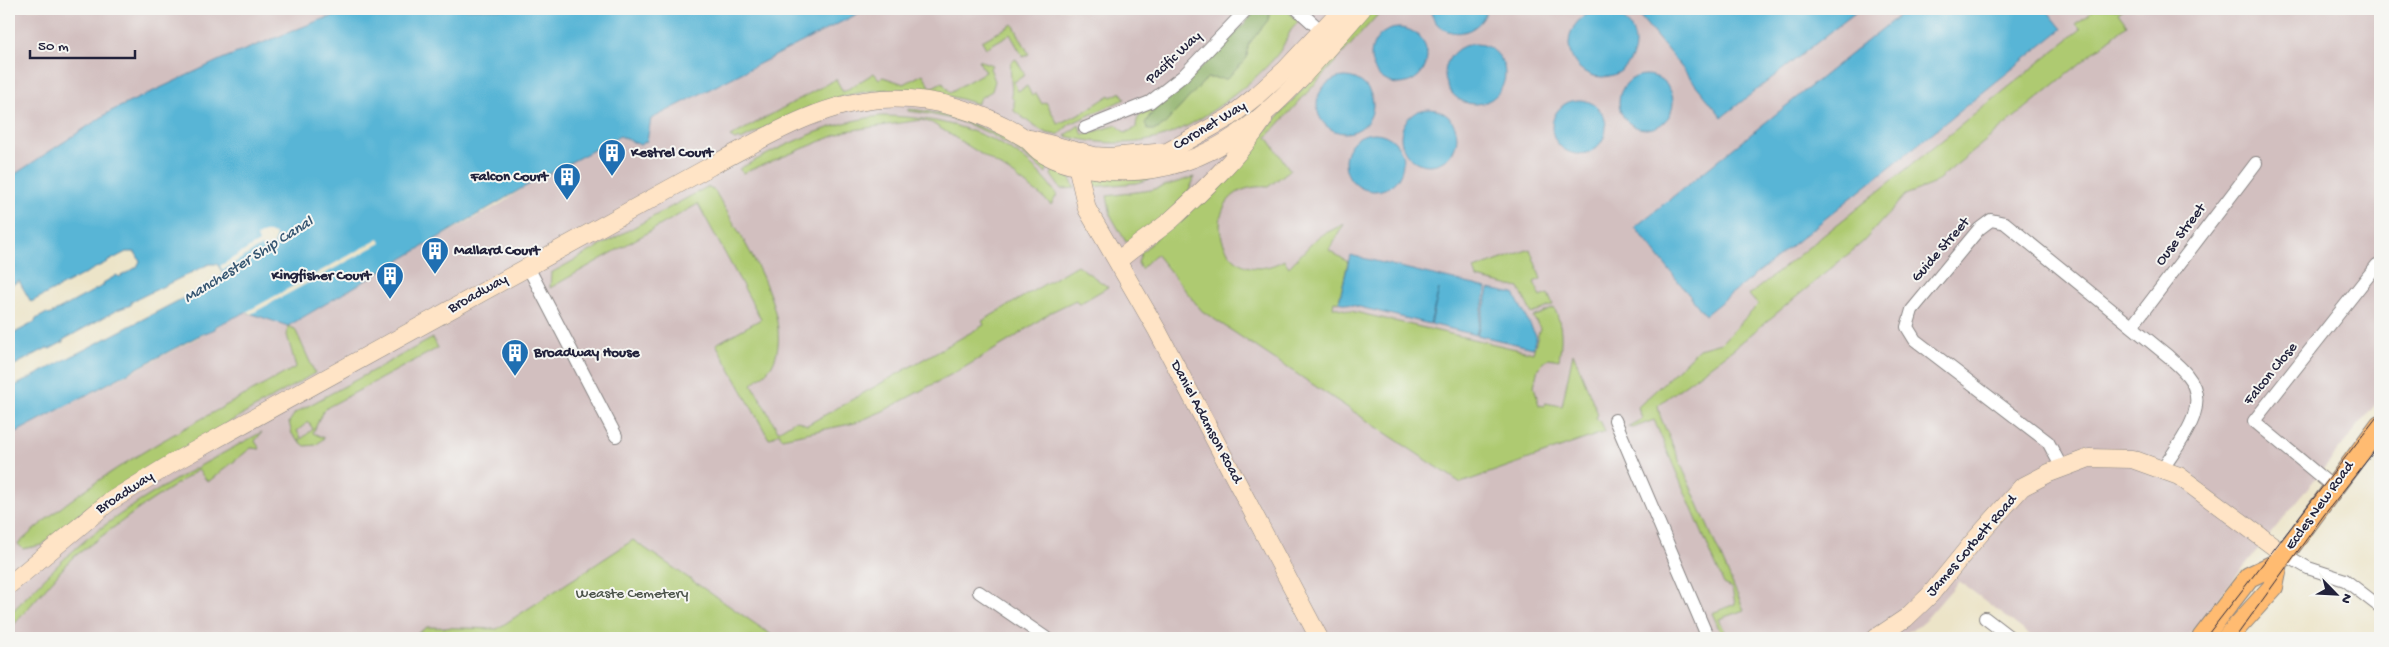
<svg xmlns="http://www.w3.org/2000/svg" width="2389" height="647" font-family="'Gochi Hand',sans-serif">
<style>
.industrial{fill:#d2bfbf}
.green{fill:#aeca71;stroke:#687656}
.forest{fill:#8aae63;stroke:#56684f}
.water{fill:#58b5d6;stroke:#3d6c88}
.pier{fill:#ece4c8}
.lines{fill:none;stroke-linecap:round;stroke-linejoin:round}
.street-casing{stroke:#878382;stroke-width:14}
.secondary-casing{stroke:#878382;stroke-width:19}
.primary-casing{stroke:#878382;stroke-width:22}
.street{stroke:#fff;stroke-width:12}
.secondary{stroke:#ffe4c6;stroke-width:18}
.primary{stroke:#ffbb71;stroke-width:20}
.tram{stroke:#22223b;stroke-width:1}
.labels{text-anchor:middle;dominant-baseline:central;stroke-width:4;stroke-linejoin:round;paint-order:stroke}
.street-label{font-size:15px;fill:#22223b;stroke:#f6f6f2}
.poi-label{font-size:15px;font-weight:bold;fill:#22223b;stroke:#f6f6f2;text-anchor:start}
.park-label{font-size:15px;fill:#4c544b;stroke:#f6f6f2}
.water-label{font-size:16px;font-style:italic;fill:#355571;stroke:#f6f6f2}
</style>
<rect width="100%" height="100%" fill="#f6f6f2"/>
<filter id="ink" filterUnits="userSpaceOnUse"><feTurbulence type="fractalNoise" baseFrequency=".02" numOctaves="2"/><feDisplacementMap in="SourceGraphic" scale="10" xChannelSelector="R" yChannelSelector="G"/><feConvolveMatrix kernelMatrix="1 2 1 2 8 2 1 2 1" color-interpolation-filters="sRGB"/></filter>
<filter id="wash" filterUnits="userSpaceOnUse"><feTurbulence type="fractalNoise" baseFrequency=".0096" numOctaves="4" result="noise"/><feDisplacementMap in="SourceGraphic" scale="20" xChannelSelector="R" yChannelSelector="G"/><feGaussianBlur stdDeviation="1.12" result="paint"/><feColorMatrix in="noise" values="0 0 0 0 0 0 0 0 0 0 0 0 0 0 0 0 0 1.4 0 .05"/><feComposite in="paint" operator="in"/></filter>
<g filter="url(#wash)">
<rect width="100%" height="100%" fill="#ece4c8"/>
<g class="industrial">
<polygon points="9,9 362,9 320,20 222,59 111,111 9,178"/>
<polygon points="867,9 2380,9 2380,399 2186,638 2034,638 1959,581 1921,625 1895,638 776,638 633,540 497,629 427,627 411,638 9,638 9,436 201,336 241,313 406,256 502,203 526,186 620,136 640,145 647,140 650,119"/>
</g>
<g class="green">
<path d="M1269,9H1286L1298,22C1296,25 1293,27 1291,30C1287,37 1284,45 1280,51C1260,79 1200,124 1167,135C1134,147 1098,144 1065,136L1079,125L1083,135L1117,125L1125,133L1136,128C1136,113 1145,111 1158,105L1156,110L1149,116L1148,130H1155L1163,126L1207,78L1227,79L1247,58L1248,45L1268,20L1271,11Z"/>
<path d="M1372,9H1383L1267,137L1290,170L1268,187C1190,180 1216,299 1284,260L1289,267L1318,237L1344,224L1329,250L1348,262L1339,302L1334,301L1333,307L1533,353L1540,328L1533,317L1554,308C1563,325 1562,341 1559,360L1549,358L1538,368L1534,386L1539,405L1544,406L1545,403L1562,406L1573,353L1598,414L1596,418L1601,422L1605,432L1461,483L1202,311L1156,254L1141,269L1138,263L1141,253L1263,134Z"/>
<polygon points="2095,9 2123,9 2118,13 2127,25 1933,184 1905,195 1863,242 1732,350 1658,405 1660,416 1744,610 1719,619 1728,638 1723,638 1712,613 1735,604 1732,588 1724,584 1654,420 1633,428 1627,427 1642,419 1638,407 1699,349 1721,343 1758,305 1749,295 2081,29 2076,24"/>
<polygon points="1013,24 1029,54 1023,57 1010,34 986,48 982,41"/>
<path d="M1016,59L1025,75L1014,82L1018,91L1027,86L1032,96L1036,93L1042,104L1046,102L1058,124L1085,111L1110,95L1111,97L1121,92L1125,99L1070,124L1058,135L1046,133L1034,126L1014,111V100L1011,97C1013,85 1009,74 1011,62Z"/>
<path d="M978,60L992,65L990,68L995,81L992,91L980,98L977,104C879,72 827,97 741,140L739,138L735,140L730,137L836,79L843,92L874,73L879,79L883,77L904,84L923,74L931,88L942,82L950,92L985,72Z"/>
<path d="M908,109C963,114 1002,137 1050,161L1046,173C1004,136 964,117 908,111Z"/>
<path d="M881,116C946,116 1019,137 1057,195L1051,205C1040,193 1026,186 1014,175L932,123L921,120L846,131L743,173L739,169C784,145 829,122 881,116Z"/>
<polygon points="1055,165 1065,170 1075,188 1061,189 1051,175"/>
<polygon points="1186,169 1136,183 1091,187 1091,178"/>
<path d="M1194,177C1191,200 1147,233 1126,242L1111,216L1107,196L1151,190Z"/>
<path d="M707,187L715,191C738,233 798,317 772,365C767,373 759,378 752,384L778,431L796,420L807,425L984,325L982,321L1077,265L1108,287L1079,304L1076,300L1051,312L1012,339L965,367L883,411L855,423L782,438L779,433L769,439L716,344L761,319L698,204L550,288L551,273Z"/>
<polygon points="1530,249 1541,279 1534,282 1541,297 1548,294 1553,305 1532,314 1519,288 1477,278 1474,269"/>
<path d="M288,326L295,329L315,373L131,479L83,511L42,545L23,549L18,544C99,468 200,421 296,367L287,335Z"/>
<polygon points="433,338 438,348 328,407 322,413 313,433 324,438 316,445 305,446 299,441 313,429 308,422 297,431 301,437 298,441 292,434 289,422 295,413"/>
<path d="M262,432L255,441L260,449L251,448L208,482L198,470L140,508L71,559L10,629L9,615C38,585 67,553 101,528C151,491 207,462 262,432Z"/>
<polygon points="633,540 776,638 411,638 427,627 497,629"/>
</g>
<polygon class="forest" points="1258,9 1271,10 1268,20 1248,45 1247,58 1227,79 1207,78 1163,126 1155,130 1148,130 1145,123 1158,105 1213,57"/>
<g class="water">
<polygon points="362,9 867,9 651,119 647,141 640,145 620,136 526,186 288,326 246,312 216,326 215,329 198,336 9,436 9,389 218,280 223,273 217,264 209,264 131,302 131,305 117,310 63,340 63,342 50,349 47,348 9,368 9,336 35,322 36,319 47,313 49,315 104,285 103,283 117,275 119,277 137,267 140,261 135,252 126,252 31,302 19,281 9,286 9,178 111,111 222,59 320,20"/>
<path d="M1430,9H1487C1479,39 1437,42 1430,9Z"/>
<polygon points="1634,9 1860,9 1722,117"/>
<polygon points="1907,9 2046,9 2062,29 1705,315 1635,227"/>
<circle cx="1602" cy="44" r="33"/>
<circle cx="1399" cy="56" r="28"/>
<circle cx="1475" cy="74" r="30"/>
<circle cx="1646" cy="102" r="27"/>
<circle cx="1345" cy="105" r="28"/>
<circle cx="1579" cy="127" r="27"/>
<circle cx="1429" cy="137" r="28"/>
<circle cx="1374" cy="162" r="29"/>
<polygon points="1350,255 1487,288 1476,335 1431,324 1439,289 1430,324 1339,302"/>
<polygon points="1489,289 1514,294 1536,336 1533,348 1477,335"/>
</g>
<g class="pier">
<polygon points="265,232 269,232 276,235 274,245 264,251 261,246 223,270 220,266 259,242 257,236"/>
<polygon points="379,239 381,243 251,314 246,312"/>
</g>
</g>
<g filter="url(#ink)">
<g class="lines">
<defs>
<g id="street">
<polyline points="1297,9 1327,36"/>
<polyline points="1085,128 1150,102 1183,76 1247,9"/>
<polyline points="528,267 616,436"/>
<polyline points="2132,326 2256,163"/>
<polyline points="1615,420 1708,638"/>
<path d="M2062,468L2048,442L1915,340L1907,327L1912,310L1979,229L1991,220L2005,223L2168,356C2174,362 2182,368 2187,375C2213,406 2179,443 2162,470"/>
<polyline points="2333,487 2254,421 2377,265"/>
<polyline points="2284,554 2308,568 2345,580 2380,607"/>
<polyline points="979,592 1046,638"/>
<polyline points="1985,618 2011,638"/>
</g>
<g id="secondary">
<polyline points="1030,139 1094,156 1109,157 1167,152 1230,117 1255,97 1286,69 1342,9"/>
<polyline points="1082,152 1079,174 1087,209 1157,330 1319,638"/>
<path d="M1119,260C1135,246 1154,234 1171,220C1204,190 1238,157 1263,120"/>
<path d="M9,585L109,502L176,461L711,166C765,138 819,103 882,99C932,96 983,111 1025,138C1030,141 1034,147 1039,151C1058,165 1087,169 1110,171C1228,179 1292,87 1362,9"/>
<polyline points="1876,638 1906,618 1930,595 1973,542 2022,487 2049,473 2089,458 2132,459 2179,476 2284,554"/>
</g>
<g id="primary">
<polyline points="2202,638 2249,577 2278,563"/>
<polyline points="2227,638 2273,587 2278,563 2380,425"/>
</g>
</defs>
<use href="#street" class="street-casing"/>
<use href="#secondary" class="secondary-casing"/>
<use href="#primary" class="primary-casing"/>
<use href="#street" class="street"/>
<use href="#secondary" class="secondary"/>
<use href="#primary" class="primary"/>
<g class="tram">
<polyline points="2205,638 2380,413"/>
<polyline points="2235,638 2324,515 2380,444"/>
</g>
</g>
</g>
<defs>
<symbol id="building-pin" viewBox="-11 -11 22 30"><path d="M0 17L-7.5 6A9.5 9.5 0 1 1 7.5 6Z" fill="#1f6fb2" stroke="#f6f6f2"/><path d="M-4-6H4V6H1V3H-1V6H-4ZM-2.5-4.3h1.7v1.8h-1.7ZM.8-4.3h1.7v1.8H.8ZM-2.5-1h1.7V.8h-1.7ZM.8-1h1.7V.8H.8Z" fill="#fff"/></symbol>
</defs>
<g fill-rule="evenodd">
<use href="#building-pin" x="596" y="137" width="32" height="43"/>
<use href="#building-pin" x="551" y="161" width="32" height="43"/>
<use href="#building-pin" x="419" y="235" width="32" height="43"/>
<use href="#building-pin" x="374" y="260" width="32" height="43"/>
<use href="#building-pin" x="499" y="337" width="32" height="43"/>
</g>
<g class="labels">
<g class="street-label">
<text transform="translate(1174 58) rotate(-43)">Pacific Way</text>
<text transform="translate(1210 126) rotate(-31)">Coronet Way</text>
<text transform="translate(2181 235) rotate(-53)">Ouse Street</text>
<text transform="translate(1941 250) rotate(-49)">Guide Street</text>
<text transform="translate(478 294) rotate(-29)">Broadway</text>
<text transform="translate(2271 374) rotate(-51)">Falcon Close</text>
<text transform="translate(1206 422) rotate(62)">Daniel Adamson Road</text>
<text transform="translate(125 493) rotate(-33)">Broadway</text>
<text transform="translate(2320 506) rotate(-54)">Eccles New Road</text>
<text transform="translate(1972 546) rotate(-49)">James Corbett Road</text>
</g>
<g class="poi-label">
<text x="631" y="153">Kestrel Court</text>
<text x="548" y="177" text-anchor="end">Falcon Court</text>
<text x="454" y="251">Mallard Court</text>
<text x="371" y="276" text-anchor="end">Kingfisher Court</text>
<text x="534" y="353">Broadway House</text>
</g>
<g class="park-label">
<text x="632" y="594">Weaste Cemetery</text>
</g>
<g class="water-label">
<text transform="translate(249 261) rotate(-32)">Manchester Ship Canal</text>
</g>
</g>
<rect width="2389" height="647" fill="none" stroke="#f6f6f2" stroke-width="30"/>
<g transform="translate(2336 594) rotate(114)" stroke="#f6f6f2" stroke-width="4" paint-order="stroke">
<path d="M0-4L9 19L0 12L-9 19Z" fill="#22223b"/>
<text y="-8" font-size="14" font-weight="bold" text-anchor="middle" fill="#22223b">N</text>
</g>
<path d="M30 50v8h105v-8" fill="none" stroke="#22223b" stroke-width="2.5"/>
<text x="38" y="50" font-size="15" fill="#22223b" stroke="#f6f6f2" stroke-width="4" paint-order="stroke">50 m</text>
</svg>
